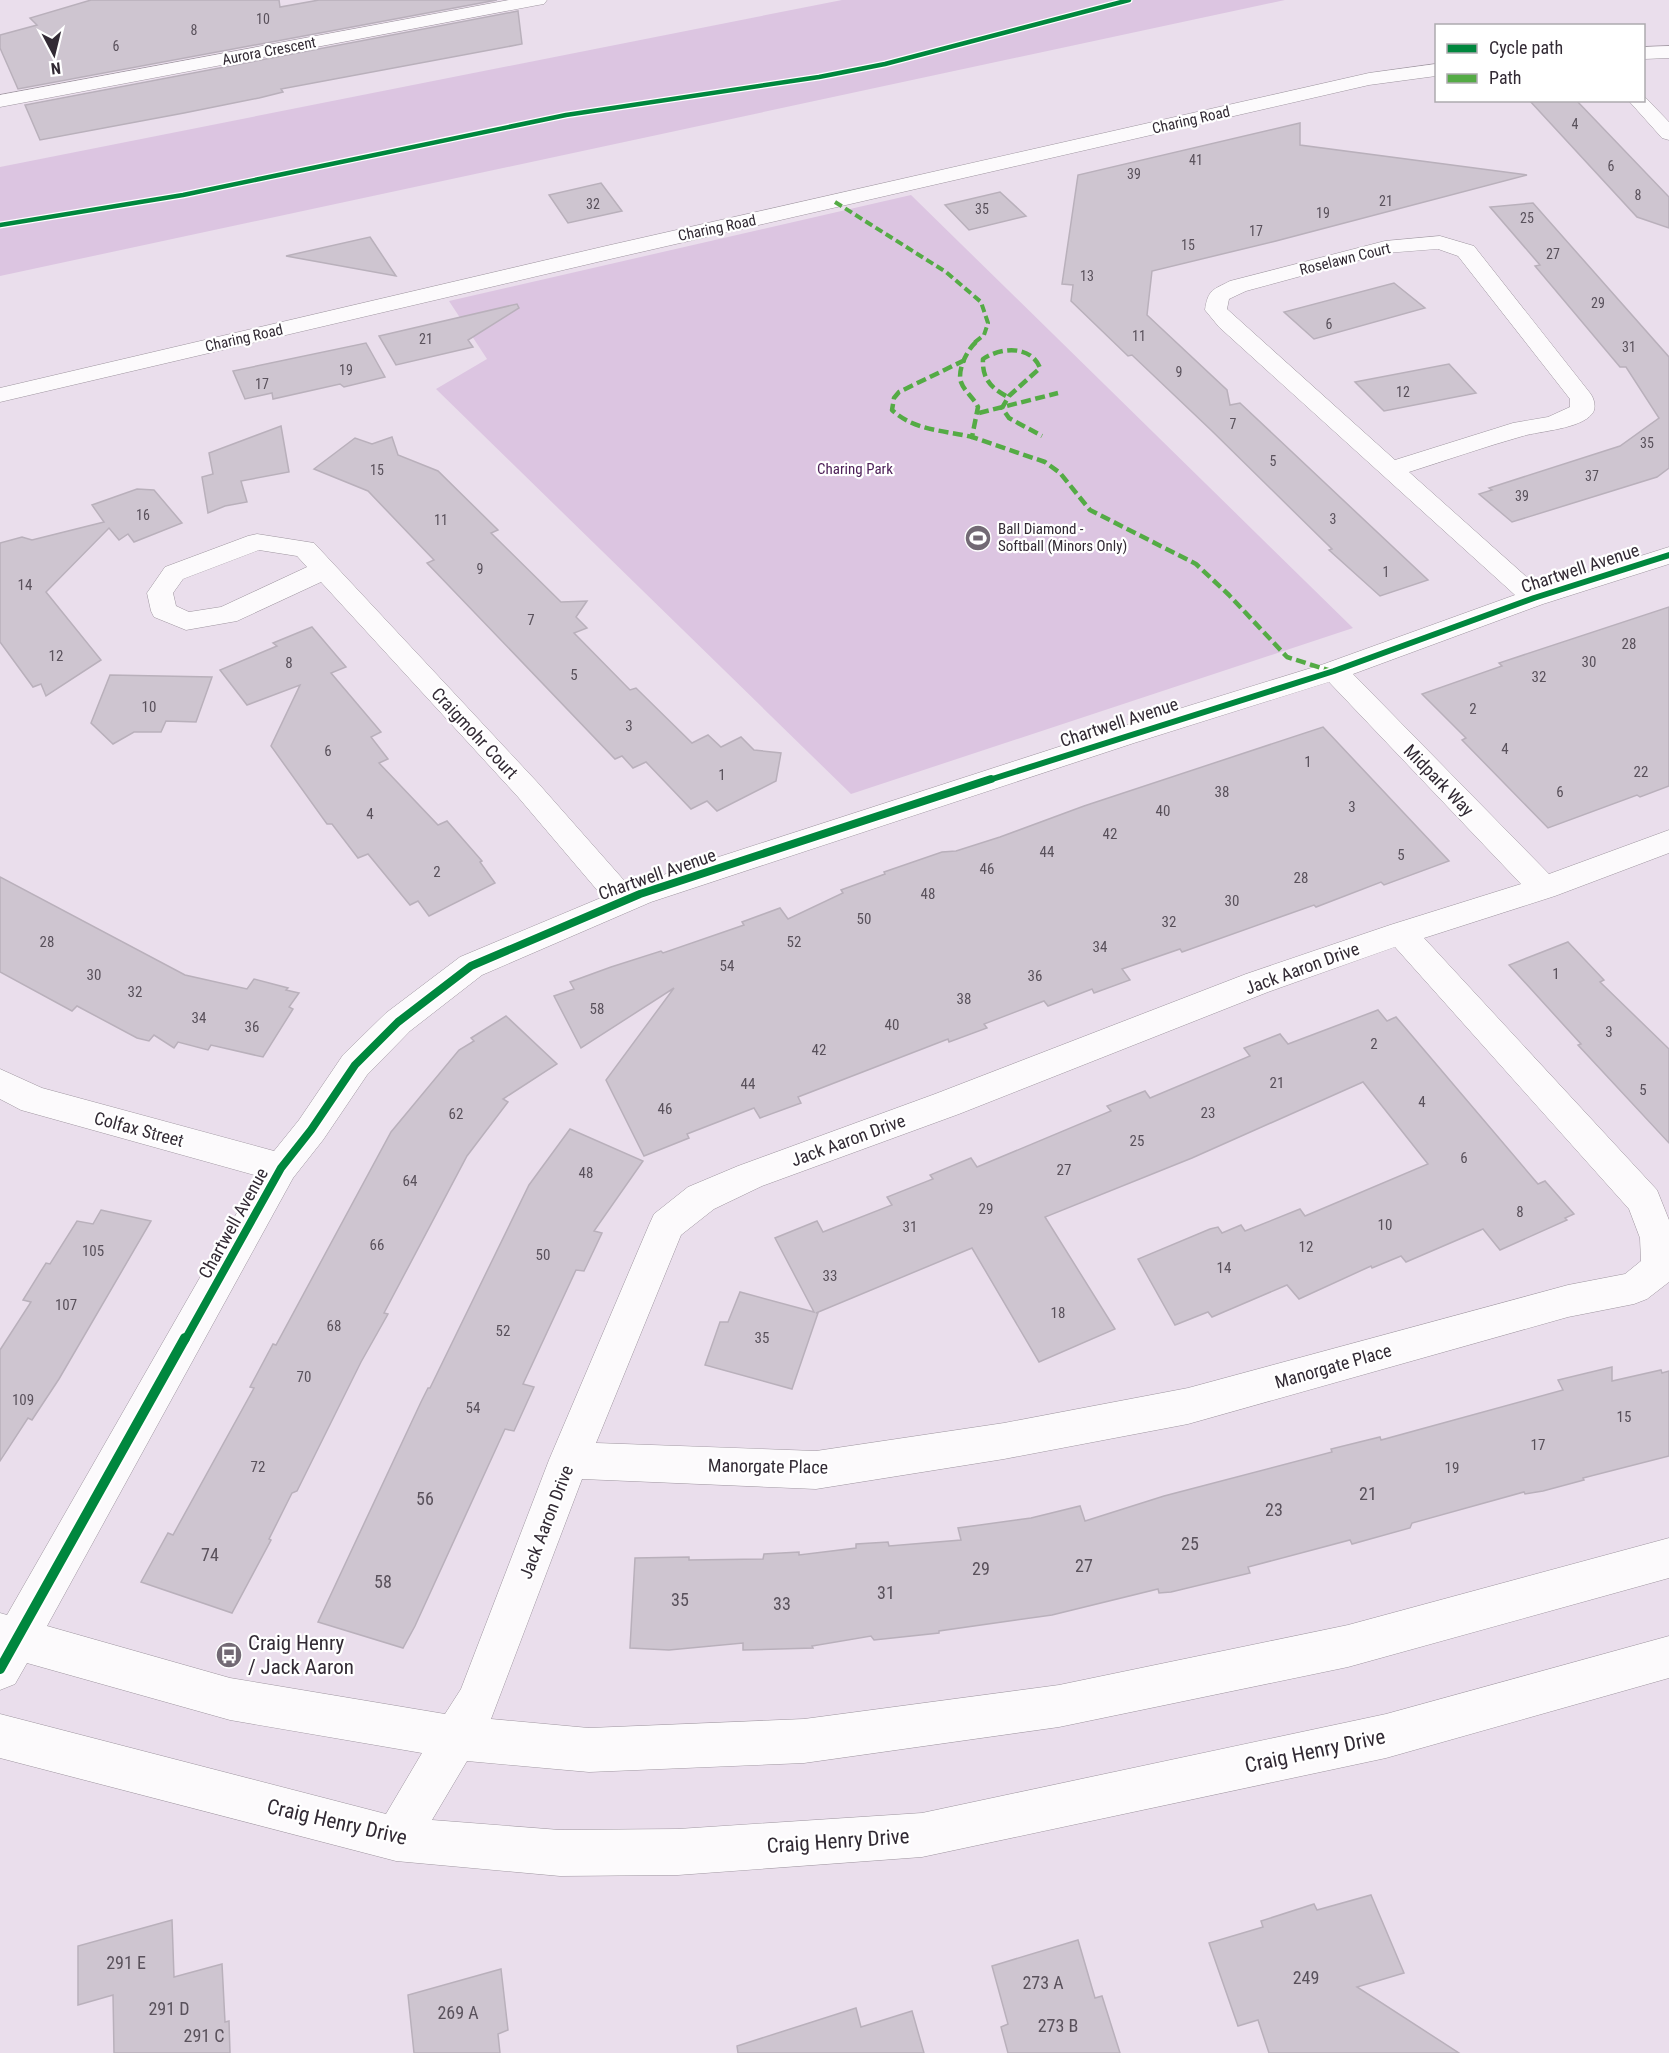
<svg xmlns="http://www.w3.org/2000/svg" width="1669" height="2053" font-family="'Roboto Condensed',sans-serif">
<style>
.green{fill:#dcc5e1}
.building{fill:#cec5d0;stroke:#b9b0bb;stroke-width:1.5}
.lines{fill:none;stroke-linecap:round;stroke-linejoin:round}
.minor-casing{stroke:#9e959f;stroke-width:1}
.minor{fill:#fcfafc;fill-rule:evenodd}
.quiet-far1{stroke:#54ab45;stroke-width:4;stroke-dasharray:8 4;stroke-linecap:butt}
.quiet{stroke:#54ab45;stroke-width:4.5;stroke-dasharray:10 4.5;stroke-linecap:butt}
.cycleway-far3-casing{stroke:#fff;stroke-width:7}
.cycleway-far2-casing{stroke:#fff;stroke-width:9}
.cycleway-far1-casing{stroke:#fff;stroke-width:11}
.cycleway-casing{stroke:#fff;stroke-width:14}
.cycleway-far3{stroke:#00873e;stroke-width:4.5}
.cycleway-far2{stroke:#00873e;stroke-width:6}
.cycleway-far1{stroke:#00873e;stroke-width:8}
.cycleway{stroke:#00873e;stroke-width:10}
.labels{text-anchor:middle;dominant-baseline:central;stroke-width:4.5;stroke-linejoin:round;paint-order:stroke}
.far-number-label{font-size:14px;fill:#59515b}
.far-street-label{font-size:15px;fill:#322a34;stroke:#fff}
.far-park-label{font-size:15px;fill:#4e2159;stroke:#fff}
.far-poi-label{font-size:15px;fill:#322a34;stroke:#fff;text-anchor:start}
.number-label{font-size:15px;fill:#59515b}
.street-label{font-size:18px;fill:#322a34;stroke:#fff}
.near-number-label{font-size:18px;fill:#59515b}
.near-poi-label{font-size:21px;fill:#322a34;stroke:#fff;text-anchor:start}
.near-street-label{font-size:21px;fill:#322a34;stroke:#fff}
</style>
<rect width="100%" height="100%" fill="#eadeec"/>
<g class="green">
<polygon points="842,0 1285,0 0,276 0,167"/>
<polygon points="911,195 1353,628 851,794 436,389 487,359 449,301"/>
</g>
<g class="building">
<polygon points="91,0 279,0 280,7 319,0 497,0 18,89 0,48 0,35 37,25 30,18"/>
<polygon points="518,11 522,44 281,89 283,92 259,98 184,113 40,140 25,105"/>
<polygon points="1529,100 1576,100 1669,197 1669,228 1637,217"/>
<polygon points="1300,123 1300,145 1527,175 1276,241 1152,271 1147,315 1227,390 1230,405 1240,403 1428,580 1380,596 1329,550 1332,549 1212,431 1132,355 1128,356 1071,301 1073,285 1062,284 1078,175"/>
<polygon points="601,183 622,211 568,223 549,195"/>
<polygon points="1000,192 1026,216 969,230 945,205"/>
<polygon points="1533,203 1669,357 1669,468 1657,477 1512,522 1479,494 1492,490 1489,488 1620,446 1659,418 1626,367 1620,367 1535,266 1540,265 1490,207"/>
<polygon points="370,237 396,276 286,256"/>
<polygon points="1394,283 1425,308 1314,339 1284,312"/>
<polygon points="517,304 519,308 468,340 473,347 396,365 379,336"/>
<polygon points="366,343 385,377 344,387 340,384 273,399 272,393 245,399 233,371"/>
<polygon points="1449,364 1476,393 1384,411 1355,382"/>
<polygon points="281,426 289,472 241,481 247,502 225,506 208,513 202,477 213,474 209,453"/>
<polygon points="392,437 398,455 438,471 498,530 491,533 561,602 587,601 576,617 587,628 574,633 630,690 636,688 692,743 708,735 721,747 741,737 754,750 781,753 776,781 717,811 707,801 691,809 646,762 633,768 622,756 615,759 427,563 434,560 368,491 314,469 355,438 372,444"/>
<polygon points="137,489 154,490 182,523 134,542 128,534 119,540 109,528 46,592 101,660 46,696 41,684 33,687 0,642 0,543 22,537 32,540 104,522 92,505"/>
<polygon points="1669,607 1669,786 1640,797 1637,795 1548,828 1462,740 1466,738 1422,694 1502,666 1499,663"/>
<polygon points="312,627 346,667 331,673 381,732 371,737 388,759 379,763 438,825 447,821 482,861 480,862 495,883 429,916 418,901 410,905 368,854 358,858 332,824 327,824 271,746 300,685 247,705 220,670 277,646 273,643"/>
<polygon points="110,675 212,677 196,722 166,721 161,732 134,732 113,744 91,723"/>
<polygon points="1323,727 1449,861 1384,885 1381,882 1316,907 1314,905 1182,952 1180,949 1122,969 1130,980 1094,993 1092,989 1048,1006 1044,1001 984,1024 987,1028 949,1042 948,1039 798,1097 801,1103 760,1118 754,1108 687,1134 689,1138 644,1156 606,1080 674,988 581,1048 554,996 574,989 570,982 611,967 661,951 663,953 744,925 742,922 780,908 788,919 843,893 841,890 885,874 884,872 942,852 956,851 1000,837 1084,806"/>
<polygon points="0,877 185,975 247,989 254,979 288,988 286,990 299,993 289,1007 293,1009 263,1057 211,1045 208,1050 178,1042 174,1048 154,1035 149,1041 137,1038 77,1006 72,1011 0,972"/>
<polygon points="1568,942 1604,980 1600,982 1669,1049 1669,1143 1578,1045 1581,1044 1509,965"/>
<polygon points="1378,1010 1387,1021 1396,1017 1538,1184 1545,1181 1574,1214 1565,1218 1567,1220 1500,1250 1483,1229 1406,1262 1401,1256 1372,1268 1371,1266 1299,1299 1287,1285 1212,1317 1208,1312 1175,1325 1138,1259 1210,1229 1218,1227 1222,1233 1241,1225 1245,1231 1300,1209 1305,1216 1428,1164 1363,1082 1192,1158 1045,1217 1115,1329 1039,1362 972,1248 816,1313 818,1313 792,1389 705,1365 720,1322 728,1322 740,1292 814,1312 775,1238 817,1221 823,1232 892,1205 887,1197 933,1179 930,1175 971,1158 977,1167 1111,1111 1107,1106 1145,1091 1150,1098 1250,1056 1244,1048 1280,1034 1288,1044"/>
<polygon points="506,1016 557,1064 503,1099 508,1102 467,1156 384,1313 388,1314 361,1362 297,1491 292,1493 269,1539 271,1540 232,1613 141,1582 168,1533 173,1535 254,1388 250,1387 273,1344 276,1345 391,1132 459,1050 474,1041 471,1038"/>
<polygon points="570,1129 643,1161 594,1231 602,1233 584,1271 576,1270 523,1384 534,1387 514,1431 505,1429 415,1626 403,1648 318,1622 421,1402 428,1388 430,1388 529,1185"/>
<polygon points="101,1210 151,1221 59,1379 32,1420 28,1418 0,1461 0,1350 31,1302 23,1300 46,1263 50,1264 77,1221 93,1224"/>
<polygon points="1612,1367 1612,1381 1661,1370 1662,1373 1669,1371 1669,1456 1583,1478 1584,1480 1543,1491 1525,1494 1524,1492 1412,1523 1410,1528 1352,1544 1350,1540 1248,1567 1250,1573 1171,1592 1159,1593 1158,1589 1052,1615 939,1631 939,1633 874,1640 871,1636 812,1646 813,1648 743,1650 743,1643 669,1650 630,1648 635,1558 689,1557 689,1560 763,1559 764,1554 799,1552 799,1555 856,1548 856,1544 888,1542 889,1546 961,1540 958,1528 1031,1518 1080,1506 1085,1521 1164,1496 1332,1452 1331,1449 1380,1437 1381,1440 1563,1390 1558,1380"/>
<polygon points="1371,1895 1404,1973 1357,1987 1459,2053 1269,2053 1258,2020 1238,2026 1209,1943 1263,1927 1261,1921 1314,1904 1317,1910"/>
<polygon points="172,1920 174,1977 222,1964 225,2022 229,2021 230,2053 114,2053 113,1995 78,2005 78,1946"/>
<polygon points="1078,1940 1095,1998 1102,1996 1120,2053 1008,2053 1001,2027 1008,2024 992,1966"/>
<polygon points="501,1969 508,2030 498,2034 500,2053 414,2053 408,1995"/>
<polygon points="856,2008 861,2027 912,2011 924,2053 738,2053 737,2046"/>
</g>
<g class="lines">
<defs>
<g id="minor">
<polygon points="509,0 547,0 544,4 538,5 0,107 0,95"/>
<polygon points="1669,46 1669,58 1644,59 1644,47"/>
<polygon points="1436,64 1436,76 1369,85 606,260 0,402 0,388 606,246 1369,73"/>
<polygon points="1644,96 1669,122 1669,140 1662,138 1628,100 1644,100"/>
<path d="M1440,236L1474,246L1590,393C1594,398 1597,408 1592,414C1580,429 1540,431 1523,436C1484,447 1447,460 1409,472L1539,588L1669,547V564L1543,604L1353,674L1549,874L1669,830V853L1555,896L1424,938L1657,1190L1669,1220V1282L1647,1299L1634,1304L1568,1317L1188,1424L1004,1459L816,1489L582,1479L491,1719L589,1728L804,1719L1059,1685L1348,1625L1669,1538V1578L1348,1667L1059,1727L804,1763L589,1772L467,1761L432,1820L560,1830L678,1829L922,1813L1386,1714L1669,1636V1678L1386,1758L922,1857L678,1875L560,1876L396,1861L0,1758V1714L386,1814L422,1753L230,1720L27,1663L15,1684L0,1690V1613L7,1615L258,1176L21,1110L0,1099V1069L42,1088L274,1151L299,1120L343,1055L386,1013L460,957L603,897L518,797L321,582L237,621L186,630L154,617L151,611L147,593L165,567L248,536L257,534L314,543L538,783L629,886L1114,729L1324,664L1515,595L1219,327L1205,310C1208,289 1213,290 1230,281L1385,241ZM1438,249L1458,256L1570,399V407L1548,417L1513,423L1395,460L1227,309L1229,299L1246,291L1386,253ZM259,550L297,556L307,567L221,607L189,612L176,606L173,593L183,579ZM1329,682L1521,884L1390,925L1246,974L935,1094L738,1166L688,1187L654,1214L649,1225L549,1460L461,1689L445,1714L230,1678L47,1626L293,1178L323,1140L367,1075L410,1031L482,975L651,902L1134,743ZM1395,947L1629,1209L1640,1238L1641,1261L1625,1274L1568,1285L1188,1388L1004,1423L816,1451L596,1443L681,1235L714,1209L762,1186L959,1114L1268,992Z"/>
</g>
</defs>
<use href="#minor" class="minor-casing"/>
<use href="#minor" class="minor"/>
<polyline class="quiet-far1" points="835,202 946,272 981,302 988,323 984,335 974,343"/>
<g class="quiet">
<path d="M976,342C967,350 957,370 961,382C964,391 974,398 978,407L972,437L1045,462L1060,473L1090,510L1196,564L1229,595L1287,657L1331,671"/>
<path d="M965,360L899,392L894,398L892,410C915,431 943,430 972,437"/>
<path d="M1006,396C990,387 982,378 983,359C1001,347 1031,345 1040,368L1009,396L1002,408L1009,418L1042,436"/>
<polyline points="979,413 1058,393"/>
</g>
<defs>
<polyline id="cycleway-far3" points="0,225 183,195 566,115 819,77 885,64 1129,0"/>
<polyline id="cycleway-far2" points="986,781 1334,671 1534,598 1669,555"/>
<polyline id="cycleway-far1" points="185,1340 281,1168 311,1130 355,1065 398,1022 471,966 640,894 991,779"/>
<polyline id="cycleway" points="0,1669 185,1338"/>
</defs>
<use href="#cycleway-far3" class="cycleway-far3-casing"/>
<use href="#cycleway-far2" class="cycleway-far2-casing"/>
<use href="#cycleway-far1" class="cycleway-far1-casing"/>
<use href="#cycleway" class="cycleway-casing"/>
<use href="#cycleway-far3" class="cycleway-far3"/>
<use href="#cycleway-far2" class="cycleway-far2"/>
<use href="#cycleway-far1" class="cycleway-far1"/>
<use href="#cycleway" class="cycleway"/>
</g>
<defs>
<symbol id="stadium-disc" viewBox="-11 -11 22 22"><circle r="9.5" fill="#726974" stroke="#fff"/><path d="M0-5a6.5 5 0 1 0 0 10a6.5 5 0 1 0 0-10ZM-3.5-1.8h7v3.6h-7Z" fill="#fff"/></symbol>
<symbol id="bus-disc" viewBox="-11 -11 22 22"><circle r="9.5" fill="#726974" stroke="#fff"/><path d="M-5-6H5V4H4V6H2V4H-2V6H-4V4H-5ZM-3.5-4V0h7V-4ZM-3.5 1.2v1.5H-2V1.2ZM2 1.2v1.5H3.5V1.2Z" fill="#fff"/></symbol>
</defs>
<g fill-rule="evenodd">
<use href="#stadium-disc" x="963" y="523" width="30" height="30"/>
<use href="#bus-disc" x="214" y="1640" width="30" height="30"/>
</g>
<g class="labels">
<g class="far-number-label">
<text x="263" y="19">10</text>
<text x="194" y="30">8</text>
<text x="116" y="46">6</text>
<text x="1575" y="124">4</text>
<text x="1196" y="160">41</text>
<text x="1611" y="166">6</text>
<text x="1134" y="174">39</text>
<text x="1638" y="195">8</text>
<text x="1386" y="201">21</text>
<text x="593" y="204">32</text>
<text x="982" y="209">35</text>
<text x="1323" y="213">19</text>
<text x="1527" y="218">25</text>
<text x="1256" y="231">17</text>
<text x="1188" y="245">15</text>
<text x="1553" y="254">27</text>
<text x="1087" y="276">13</text>
<text x="1598" y="303">29</text>
<text x="1329" y="324">6</text>
<text x="1139" y="336">11</text>
<text x="426" y="339">21</text>
<text x="1629" y="347">31</text>
<text x="346" y="370">19</text>
<text x="1179" y="372">9</text>
<text x="262" y="384">17</text>
<text x="1403" y="392">12</text>
<text x="1233" y="424">7</text>
<text x="1647" y="443">35</text>
<text x="1273" y="461">5</text>
<text x="377" y="470">15</text>
<text x="1592" y="476">37</text>
<text x="1522" y="496">39</text>
<text x="143" y="515">16</text>
<text x="1333" y="519">3</text>
<text x="441" y="520">11</text>
<text x="480" y="569">9</text>
<text x="1386" y="572">1</text>
</g>
<g class="far-street-label">
<text transform="translate(269 51) rotate(-11)">Aurora Crescent</text>
<text transform="translate(1191 120) rotate(-13)">Charing Road</text>
<text transform="translate(717 228) rotate(-12)">Charing Road</text>
<text transform="translate(1345 259) rotate(-14)">Roselawn Court</text>
<text transform="translate(244 338) rotate(-13)">Charing Road</text>
</g>
<g class="far-park-label">
<text x="855" y="469">Charing Park</text>
</g>
<g class="far-poi-label">
<text x="998" y="529">Ball Diamond -<tspan x="998" dy="17">Softball (Minors Only)</tspan></text>
</g>
<g class="number-label">
<text x="25" y="585">14</text>
<text x="531" y="620">7</text>
<text x="1629" y="644">28</text>
<text x="56" y="656">12</text>
<text x="1589" y="662">30</text>
<text x="289" y="663">8</text>
<text x="574" y="675">5</text>
<text x="1539" y="677">32</text>
<text x="149" y="707">10</text>
<text x="1473" y="709">2</text>
<text x="629" y="726">3</text>
<text x="1505" y="749">4</text>
<text x="328" y="751">6</text>
<text x="1308" y="762">1</text>
<text x="1641" y="772">22</text>
<text x="722" y="775">1</text>
<text x="1222" y="792">38</text>
<text x="1560" y="792">6</text>
<text x="1352" y="807">3</text>
<text x="1163" y="811">40</text>
<text x="370" y="814">4</text>
<text x="1110" y="834">42</text>
<text x="1047" y="852">44</text>
<text x="1401" y="855">5</text>
<text x="987" y="869">46</text>
<text x="437" y="872">2</text>
<text x="1301" y="878">28</text>
<text x="928" y="894">48</text>
<text x="1232" y="901">30</text>
<text x="864" y="919">50</text>
<text x="1169" y="922">32</text>
<text x="47" y="942">28</text>
<text x="794" y="942">52</text>
<text x="1100" y="947">34</text>
<text x="727" y="966">54</text>
<text x="1556" y="974">1</text>
<text x="94" y="975">30</text>
<text x="1035" y="976">36</text>
<text x="135" y="992">32</text>
<text x="964" y="999">38</text>
<text x="597" y="1009">58</text>
<text x="199" y="1018">34</text>
<text x="892" y="1025">40</text>
<text x="252" y="1027">36</text>
<text x="1609" y="1032">3</text>
<text x="1374" y="1044">2</text>
<text x="819" y="1050">42</text>
<text x="1277" y="1083">21</text>
<text x="748" y="1084">44</text>
<text x="1643" y="1090">5</text>
<text x="1422" y="1102">4</text>
<text x="665" y="1109">46</text>
<text x="1208" y="1113">23</text>
<text x="456" y="1114">62</text>
<text x="1137" y="1141">25</text>
<text x="1464" y="1158">6</text>
<text x="1064" y="1170">27</text>
<text x="586" y="1173">48</text>
<text x="410" y="1181">64</text>
<text x="986" y="1209">29</text>
<text x="1520" y="1212">8</text>
<text x="1385" y="1225">10</text>
<text x="910" y="1227">31</text>
<text x="377" y="1245">66</text>
<text x="1306" y="1247">12</text>
<text x="93" y="1251">105</text>
<text x="543" y="1255">50</text>
<text x="1224" y="1268">14</text>
<text x="830" y="1276">33</text>
<text x="66" y="1305">107</text>
<text x="1058" y="1313">18</text>
<text x="334" y="1326">68</text>
<text x="503" y="1331">52</text>
<text x="762" y="1338">35</text>
<text x="304" y="1377">70</text>
<text x="23" y="1400">109</text>
<text x="473" y="1408">54</text>
<text x="1624" y="1417">15</text>
<text x="1538" y="1445">17</text>
<text x="258" y="1467">72</text>
<text x="1452" y="1468">19</text>
</g>
<g class="street-label">
<text transform="translate(1580 568) rotate(-18)">Chartwell Avenue</text>
<text transform="translate(1119 722) rotate(-18)">Chartwell Avenue</text>
<text transform="translate(475 733) rotate(47)">Craigmohr Court</text>
<text transform="translate(1439 780) rotate(46)">Midpark Way</text>
<text transform="translate(657 874) rotate(-19)">Chartwell Avenue</text>
<text transform="translate(1302 968) rotate(-20)">Jack Aaron Drive</text>
<text transform="translate(139 1129) rotate(15)">Colfax Street</text>
<text transform="translate(848 1140) rotate(-20)">Jack Aaron Drive</text>
<text transform="translate(233 1223) rotate(-61)">Chartwell Avenue</text>
<text transform="translate(1333 1366) rotate(-16)">Manorgate Place</text>
<text transform="translate(768 1466) rotate(1)">Manorgate Place</text>
<text transform="translate(546 1522) rotate(-69)">Jack Aaron Drive</text>
</g>
<g class="near-number-label">
<text x="1368" y="1493">21</text>
<text x="425" y="1498">56</text>
<text x="1274" y="1509">23</text>
<text x="1190" y="1543">25</text>
<text x="210" y="1554">74</text>
<text x="1084" y="1565">27</text>
<text x="981" y="1568">29</text>
<text x="383" y="1581">58</text>
<text x="886" y="1592">31</text>
<text x="680" y="1599">35</text>
<text x="782" y="1603">33</text>
<text x="126" y="1962">291 E</text>
<text x="1306" y="1977">249</text>
<text x="1043" y="1982">273 A</text>
<text x="169" y="2008">291 D</text>
<text x="458" y="2012">269 A</text>
<text x="1058" y="2025">273 B</text>
<text x="204" y="2035">291 C</text>
</g>
<g class="near-poi-label">
<text x="248" y="1643">Craig Henry<tspan x="248" dy="24">/ Jack Aaron</tspan></text>
</g>
<g class="near-street-label">
<text transform="translate(1315 1751) rotate(-12)">Craig Henry Drive</text>
<text transform="translate(337 1822) rotate(13)">Craig Henry Drive</text>
<text transform="translate(838 1841) rotate(-4)">Craig Henry Drive</text>
</g>
</g>
<rect x="1435" y="24" width="210" height="78" fill="#ffffff" stroke="#adaaae" stroke-width="1.5"/>
<rect x="1447" y="44" width="30" height="9" fill="#00873e" stroke="#adaaae" stroke-width="1.5"/>
<text x="1489" y="54" font-size="18" fill="#322a34">Cycle path</text>
<rect x="1447" y="74" width="30" height="9" fill="#54ab45" stroke="#adaaae" stroke-width="1.5"/>
<text x="1489" y="84" font-size="18" fill="#322a34">Path</text>
<g transform="translate(54 54) rotate(173)" stroke="#ffffff" stroke-width="4.5" paint-order="stroke">
<path d="M0-4.5L10 22L0 15L-10 22Z" fill="#322a34"/>
<text y="-9" font-size="16" font-weight="bold" text-anchor="middle" fill="#322a34">N</text>
</g>
</svg>
